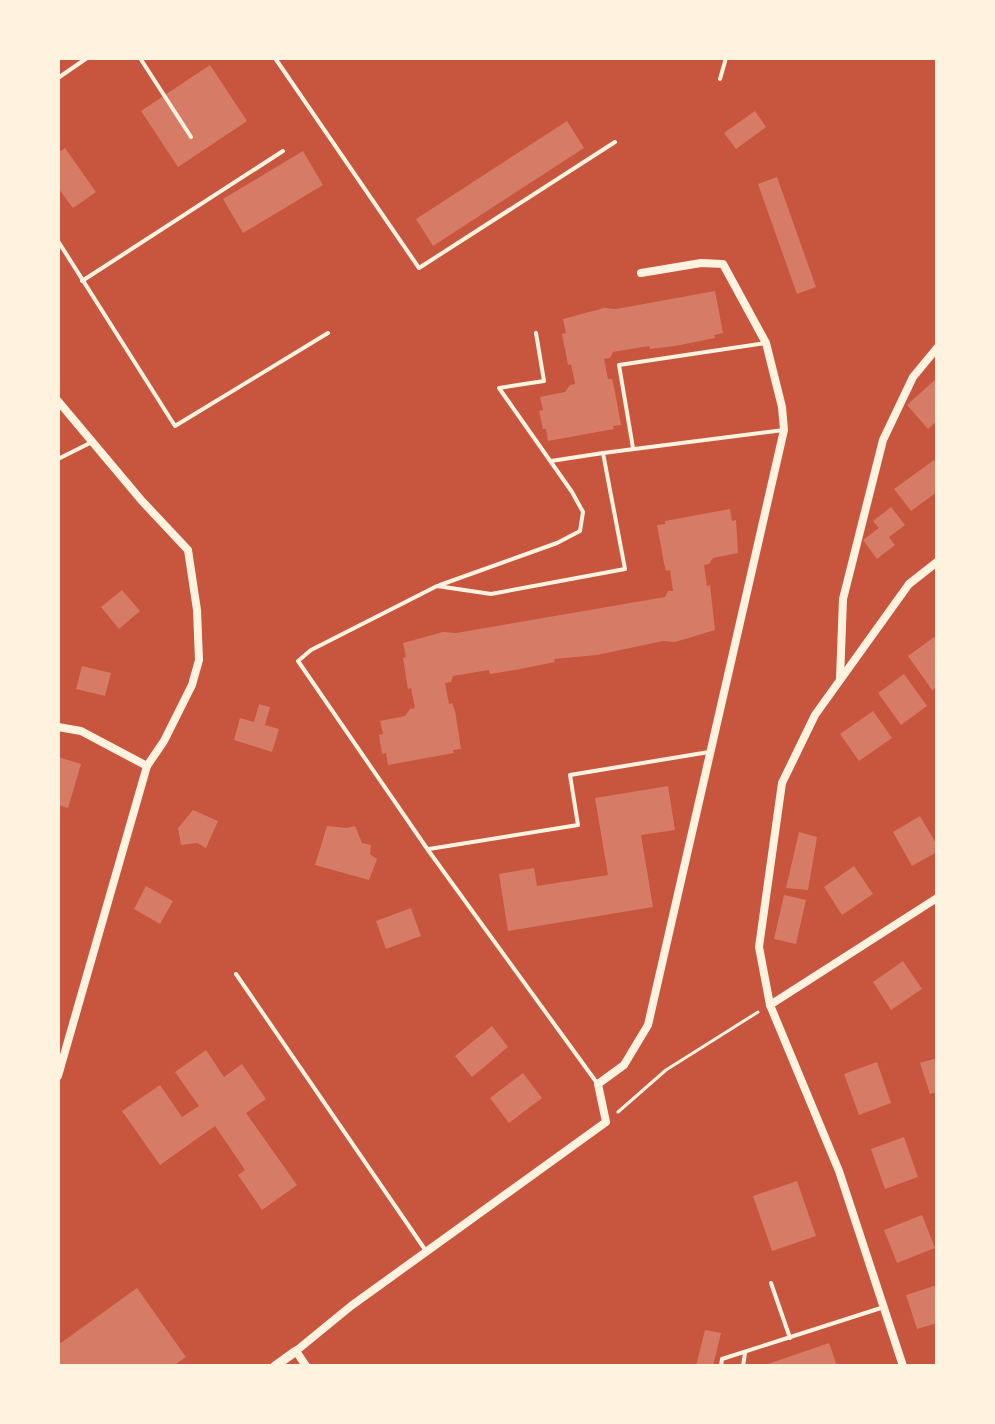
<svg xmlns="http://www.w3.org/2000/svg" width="995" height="1424" font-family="Lato,sans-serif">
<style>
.building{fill:#d67c66}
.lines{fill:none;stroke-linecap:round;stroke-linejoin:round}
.path{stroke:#fff3e0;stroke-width:3}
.service{stroke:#fff3e0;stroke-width:4}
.minor{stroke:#fff3e0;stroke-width:8}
.tertiary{stroke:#fff3e0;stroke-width:9}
</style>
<rect width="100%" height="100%" fill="#c8553d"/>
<g class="building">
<polygon points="210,65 247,121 178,167 141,111"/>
<polygon points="755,111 766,127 736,149 724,133"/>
<polygon points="567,121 584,148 433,246 416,219"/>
<polygon points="65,148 96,192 73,208 58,188 58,153"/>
<polygon points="303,151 323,185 243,233 223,199"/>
<polygon points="777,177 816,287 797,294 758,184"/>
<polygon points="715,291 723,333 714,335 715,338 675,346 650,349 649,346 613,352 610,358 604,359 608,379 612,379 614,387 621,425 613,426 614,429 548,441 546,429 543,429 539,411 543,410 540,397 565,392 570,385 575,384 571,364 568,365 562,334 566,333 563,319 604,308 616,309"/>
<polygon points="937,378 937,421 928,429 907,405"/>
<polygon points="937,458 937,492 911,511 894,489"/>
<polygon points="891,507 905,525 889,537 895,545 877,559 863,540 879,528 873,521"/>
<polygon points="730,509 732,521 736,520 738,553 713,558 709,564 704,565 707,586 710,585 715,630 675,642 663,641 597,655 554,659 555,662 515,670 490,674 489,670 453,676 451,682 445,683 449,704 452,703 455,711 461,749 453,750 454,753 388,765 386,753 382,754 379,735 383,734 380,721 405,716 410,709 415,708 411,688 408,689 403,658 406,657 403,643 443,632 456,633 665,597 668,591 673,591 670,570 666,571 664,563 657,525 665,524 665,521"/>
<polygon points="122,590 140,611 119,629 101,607"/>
<polygon points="937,635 937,687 932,690 908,656"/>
<polygon points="82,666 111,673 105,696 76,689"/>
<polygon points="904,674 927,706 901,725 878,693"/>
<polygon points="259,704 270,707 265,725 279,729 272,752 234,740 240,718 254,722"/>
<polygon points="873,711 892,738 859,761 840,734"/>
<polygon points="58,757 81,764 68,808 58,805"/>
<polygon points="668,786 675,830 641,835 653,907 508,931 499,874 534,868 537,886 608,875 595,798"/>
<polygon points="193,810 218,821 206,848 197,843 181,845 178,828"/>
<polygon points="920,816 937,845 937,852 912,866 893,832"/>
<polygon points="327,826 347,828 355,826 362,843 371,845 370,854 377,859 369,880 315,865"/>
<polygon points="799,832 817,837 808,890 786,888"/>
<polygon points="854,866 873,894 842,915 824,887"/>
<polygon points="146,886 173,901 160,924 134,909"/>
<polygon points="784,895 806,900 796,944 774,939"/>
<polygon points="411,908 421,936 386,949 376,921"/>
<polygon points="903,961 922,989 891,1010 873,982"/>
<polygon points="492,1026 508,1047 472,1077 455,1056"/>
<polygon points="206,1050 224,1077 242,1064 266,1099 246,1113 297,1185 262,1210 238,1175 245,1170 215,1126 160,1165 122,1111 160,1085 182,1117 199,1106 175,1072"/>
<polygon points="937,1058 937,1092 930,1094 920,1063"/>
<polygon points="877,1062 891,1103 859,1115 844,1074"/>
<polygon points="523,1073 542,1098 509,1123 490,1098"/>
<polygon points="904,1137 918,1177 885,1189 871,1149"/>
<polygon points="797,1181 816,1236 772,1251 753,1196"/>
<polygon points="922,1215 935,1248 897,1263 884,1230"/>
<polygon points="937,1285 937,1323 917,1329 906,1295"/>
<polygon points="137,1288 186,1357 173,1366 58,1366 58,1345"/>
<polygon points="705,1330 721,1333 713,1366 696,1366"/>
<polygon points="829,1343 837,1366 762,1366"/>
</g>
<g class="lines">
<polyline class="path" points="618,1112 666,1070 758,1012"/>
<g class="service">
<polyline points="140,58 191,137"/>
<polyline points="275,58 419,268 615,142"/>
<polyline points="58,78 87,58"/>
<polyline points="720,79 726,58"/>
<polyline points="58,241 175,426 328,333"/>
<polyline points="82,281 283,151"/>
<polyline points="633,448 619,365 766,343"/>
<polyline points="58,459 92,442"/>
<polyline points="551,461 603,453"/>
<polyline points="440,585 557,543 580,531 583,512 572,492 499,388 544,381 536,333"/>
<polyline points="429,849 578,825 570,775 709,752"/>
<polyline points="236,974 426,1251"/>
<polyline points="597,1083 428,850 298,661 311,650 437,586 491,594 625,569 603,453 784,430"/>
<polyline points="771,1283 790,1338"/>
<polyline points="721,1366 722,1359 884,1307"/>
<polyline points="743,1366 745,1353"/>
</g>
<g class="minor">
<polyline points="58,401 142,501 188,550 197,610 199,660 192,685 164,741 147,766 58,1076"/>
<polyline points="840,679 843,599 883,440 913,377 937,348"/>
<polyline points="58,727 81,731 147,766"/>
<polyline points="770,1005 937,898"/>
<polyline points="306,1366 296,1351 351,1306 606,1122 598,1084 624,1065 648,1025 784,430 782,407 766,343 723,264 701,263 641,273"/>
<polyline points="903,1366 839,1171 770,1005 759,947 782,783 815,715 909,584 937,562"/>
</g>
<polyline class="tertiary" points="275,1366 296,1351"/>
</g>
<rect width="995" height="1424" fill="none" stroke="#fff3e0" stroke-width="120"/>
</svg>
